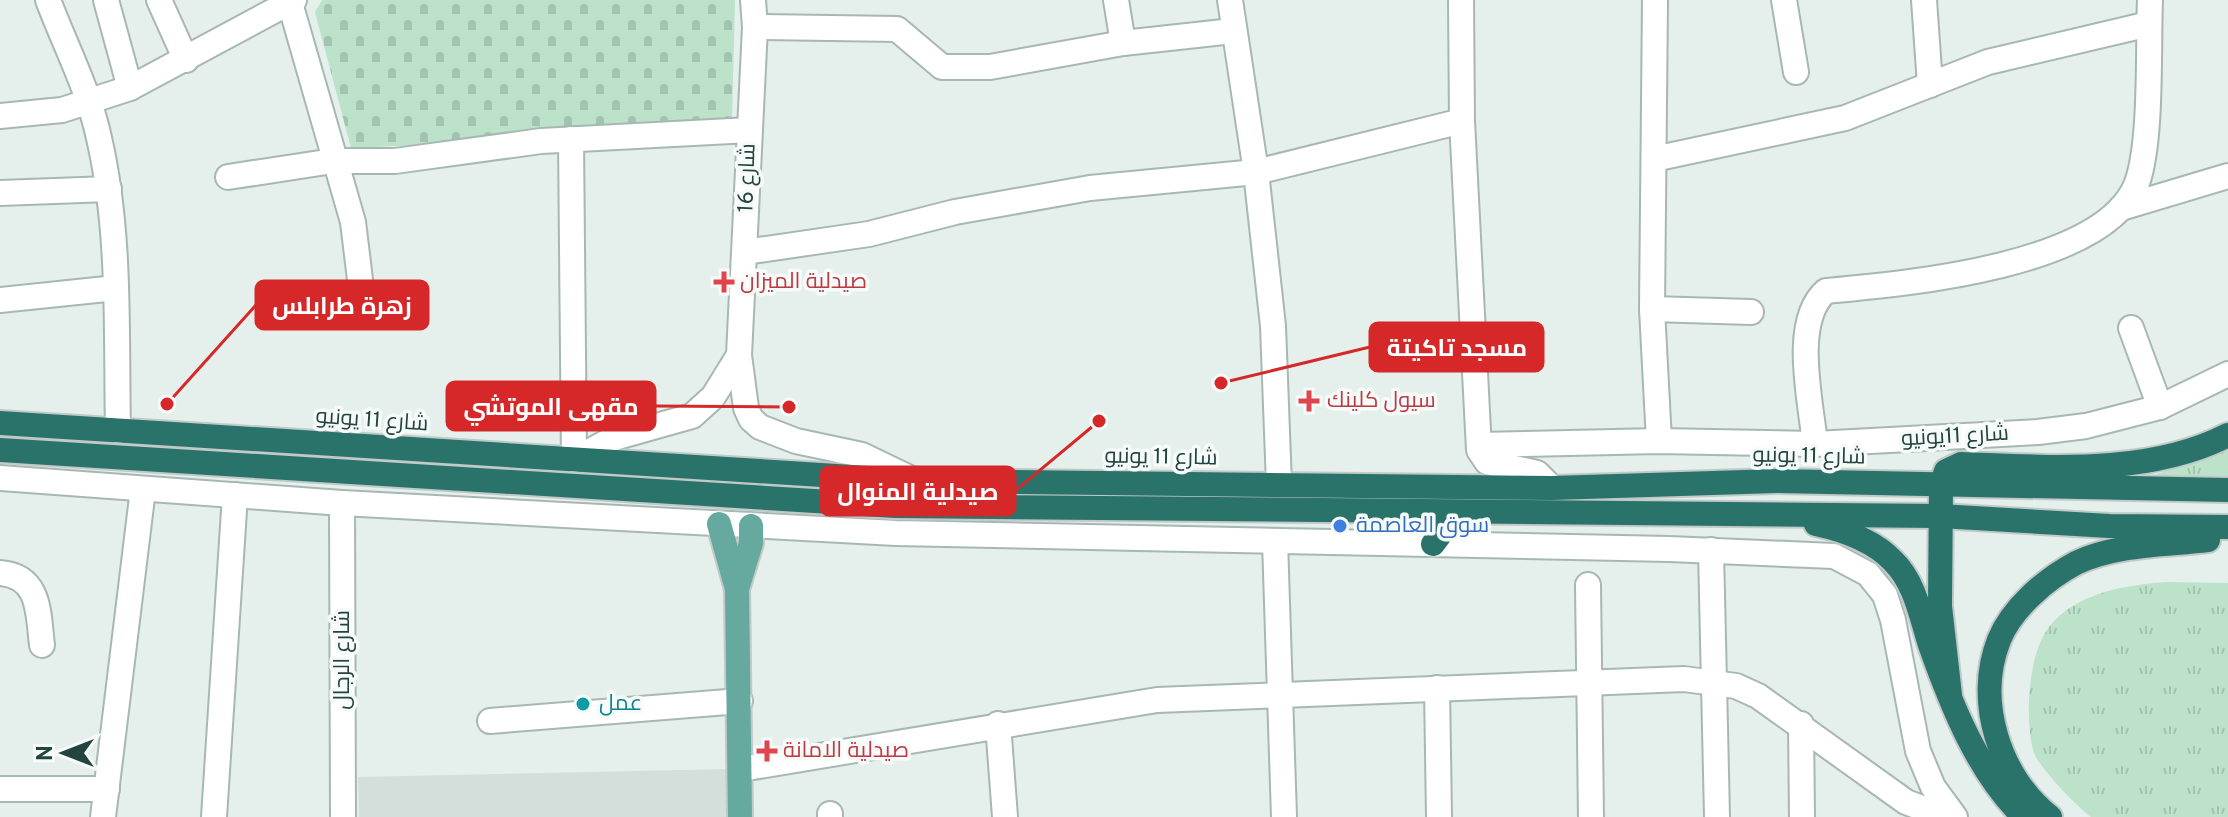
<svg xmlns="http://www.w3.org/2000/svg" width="2228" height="817" font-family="Overpass,Cairo,sans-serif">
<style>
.built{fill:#d3dfdb}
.grass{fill:url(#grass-tufts)}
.cemetery{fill:url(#cemetery-stones)}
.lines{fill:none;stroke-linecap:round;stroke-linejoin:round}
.minor-casing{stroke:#a7b8b4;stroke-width:28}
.major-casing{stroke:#c1cac9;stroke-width:28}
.highway-casing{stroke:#c1cac9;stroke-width:28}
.minor{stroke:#fff;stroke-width:24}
.major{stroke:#65a99f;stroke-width:24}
.highway{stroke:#2a736b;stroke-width:24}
.health-dot{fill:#e0444e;stroke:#f6fbf9;stroke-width:3}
.shop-dot{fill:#3f7fe0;stroke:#f6fbf9;stroke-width:3}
.culture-dot{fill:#0f9aa8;stroke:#f6fbf9;stroke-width:3}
.labels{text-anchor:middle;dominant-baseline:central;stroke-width:7;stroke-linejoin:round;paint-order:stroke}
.street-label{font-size:22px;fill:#22433e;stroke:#f6fbf9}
.health-label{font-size:22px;fill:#be3a42;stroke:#f6fbf9;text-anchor:start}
.shop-label{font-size:22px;fill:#366cbe;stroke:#f6fbf9;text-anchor:start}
.culture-label{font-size:22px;fill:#0d838f;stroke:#f6fbf9;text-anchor:start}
.leader{fill:none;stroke:#d62828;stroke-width:3}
.callout-dot{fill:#d62828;stroke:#f6fbf9;stroke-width:3}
.callout{fill:#d62828;stroke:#d62828;stroke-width:3}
.callout-label{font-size:24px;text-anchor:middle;font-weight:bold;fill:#fff}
</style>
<defs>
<pattern id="grass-tufts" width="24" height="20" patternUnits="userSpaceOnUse" patternTransform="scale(2)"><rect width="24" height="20" fill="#bce2ca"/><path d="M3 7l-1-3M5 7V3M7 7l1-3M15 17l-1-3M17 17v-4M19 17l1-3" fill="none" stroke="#a1c3af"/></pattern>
<pattern id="cemetery-stones" width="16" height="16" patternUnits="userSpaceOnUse" patternTransform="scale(2)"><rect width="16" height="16" fill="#bce2ca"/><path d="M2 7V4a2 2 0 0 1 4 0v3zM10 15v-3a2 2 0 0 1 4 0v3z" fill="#a1c3af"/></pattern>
</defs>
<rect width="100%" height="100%" fill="#e5efec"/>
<polygon class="built" points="728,769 729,817 359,817 358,777"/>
<g class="grass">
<polygon points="2228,447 2228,476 2147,478"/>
<path d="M2167,582L2228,583V817H2091C2077,807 2039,767 2034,753C2024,720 2028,654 2049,627C2076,592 2127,585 2167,582Z"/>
</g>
<polygon class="cemetery" points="322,0 735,0 732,119 442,144 351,148 315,12"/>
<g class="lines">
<defs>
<g id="minor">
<path d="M48,0C65,45 89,91 99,138C121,233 116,334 118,431"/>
<polyline points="106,0 130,88"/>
<polyline points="159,0 186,60"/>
<polyline points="753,0 755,27 739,355 746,408 751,419 760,427 796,441 862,455 914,480"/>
<polyline points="1116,0 1123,43"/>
<polyline points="1230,0 1256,172 1273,326 1279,485"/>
<polyline points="1461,0 1462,121 1479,450 1487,462 1537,473 1552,488"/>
<polyline points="1655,0 1652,309 1659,441"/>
<polyline points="1784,0 1796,72"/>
<polyline points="1924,0 1930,85"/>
<polyline points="290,3 353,222 363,304"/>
<polyline points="755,27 897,29 942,67 990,67 1123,43 1233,31"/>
<polyline points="0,116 62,110 130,88 294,0"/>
<polyline points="571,139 574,460 614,438 692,416 713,397 739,355"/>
<polyline points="1654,159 1845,118 1988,62 2149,24"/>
<polyline points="228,177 333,161 395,161 541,141 750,130"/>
<polyline points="0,193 109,189"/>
<polyline points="2121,208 2228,176"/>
<polyline points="745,252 869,234 955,212 1090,188 1256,172 1462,121"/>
<polyline points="0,300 116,288"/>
<polyline points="1652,309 1751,312"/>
<polyline points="2131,328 2160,407"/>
<path d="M1815,444C1811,402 1791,321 1826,291C1903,284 2105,267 2137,183C2152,141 2148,47 2150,0"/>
<polyline points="1479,445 1659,441 1815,444 2038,432 2086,426 2160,407 2228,374"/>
<polyline points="0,478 342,503 896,533 1669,549 1834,556 1868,574 1885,595 1893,620 1918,751 1933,787 1955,817"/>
<polyline points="342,503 343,817"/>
<polyline points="1275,541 1284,817"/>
<polyline points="1711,550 1717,817"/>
<path d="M0,573C41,576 38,614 42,645"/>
<polyline points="1588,585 1591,817"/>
<polyline points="1437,688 1439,817"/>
<polyline points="490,721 740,701"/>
<polyline points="998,724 1005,817"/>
<polyline points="1801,724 1802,817"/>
<polyline points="741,769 1157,700 1684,679 1736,686 1758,696 1906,802 1927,810 1945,805"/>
<polyline points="0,789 107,789"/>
<polyline points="830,814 830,817"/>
<polyline points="103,817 143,489"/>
<polyline points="214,817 235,495"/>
</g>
<g id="major">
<polyline points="719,524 737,589 740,817"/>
<polyline points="737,589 751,543 751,526"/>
</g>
<g id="highway">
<polyline points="0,423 916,481 1552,488 1777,481 2228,490"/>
<polyline points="0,450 895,506 1940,516 2109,526 2228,527"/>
<path d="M1816,524C1844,530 1873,540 1893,561C1915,582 1921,617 1930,645C1951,704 1978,773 2024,817"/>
<polyline points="1433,544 1445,528 1473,519"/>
<path d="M1950,695L1940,606L1941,485L1946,471L1961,464C2048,467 2148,476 2228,435"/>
<path d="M2050,817C1999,777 1975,701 1999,640C2012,608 2046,579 2076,563C2115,544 2166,545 2208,540"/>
</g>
</defs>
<use href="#minor" class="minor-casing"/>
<use href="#major" class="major-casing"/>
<use href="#highway" class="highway-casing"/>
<use href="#minor" class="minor"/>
<use href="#major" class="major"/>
<use href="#highway" class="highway"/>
</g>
<g class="health-dot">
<path d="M720 270h8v8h8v8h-8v8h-8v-8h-8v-8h8z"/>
<path d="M1305 389h8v8h8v8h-8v8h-8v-8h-8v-8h8z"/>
<path d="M763 739h8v8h8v8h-8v8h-8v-8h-8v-8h8z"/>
</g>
<circle class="shop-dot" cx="1340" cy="526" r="8"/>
<circle class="culture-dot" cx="583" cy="704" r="8"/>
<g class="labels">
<g class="street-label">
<text transform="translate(748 178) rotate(-88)">شارع 16</text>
<text transform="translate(372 421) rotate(4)">شارع 11 يونيو</text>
<text transform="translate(1955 437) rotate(-3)">شارع 11يونيو</text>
<text transform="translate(1809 457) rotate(1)">شارع 11 يونيو</text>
<text transform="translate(1161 458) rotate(1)">شارع 11 يونيو</text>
<text transform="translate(343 660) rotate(-90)">شارع الرجال</text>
</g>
<g class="health-label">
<text x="740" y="282">صيدلية الميزان</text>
<text x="1327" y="401">سيول كلينك</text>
<text x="783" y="751">صيدلية الامانة</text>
</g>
<g class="shop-label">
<text x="1356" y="526">سوق العاصمة</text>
</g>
<g class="culture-label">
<text x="599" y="704">عمل</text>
</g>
</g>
<path class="leader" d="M167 404L256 305M1221 383L1370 347M789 407L655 406M1099 421L1015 491"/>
<g class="callout-dot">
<circle cx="167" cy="404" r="8"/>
<circle cx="1221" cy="383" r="8"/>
<circle cx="789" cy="407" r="8"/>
<circle cx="1099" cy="421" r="8"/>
</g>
<g class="callout">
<rect x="256" y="281" width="172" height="48" rx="8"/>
<rect x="1370" y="323" width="173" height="48" rx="8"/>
<rect x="447" y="382" width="208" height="48" rx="8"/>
<rect x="821" y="467" width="194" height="48" rx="8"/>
</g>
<g class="callout-label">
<text x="342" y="314">زهرة طرابلس</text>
<text x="1457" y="356">مسجد تاكيتة</text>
<text x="551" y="415">مقهى الموتشي</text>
<text x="918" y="500">صيدلية المنوال</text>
</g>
<g transform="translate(64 753) rotate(270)" stroke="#f6fbf9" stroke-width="6" paint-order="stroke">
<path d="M0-6L14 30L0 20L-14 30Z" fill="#22433e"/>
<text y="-12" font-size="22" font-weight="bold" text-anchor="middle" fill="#22433e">N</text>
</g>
</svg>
